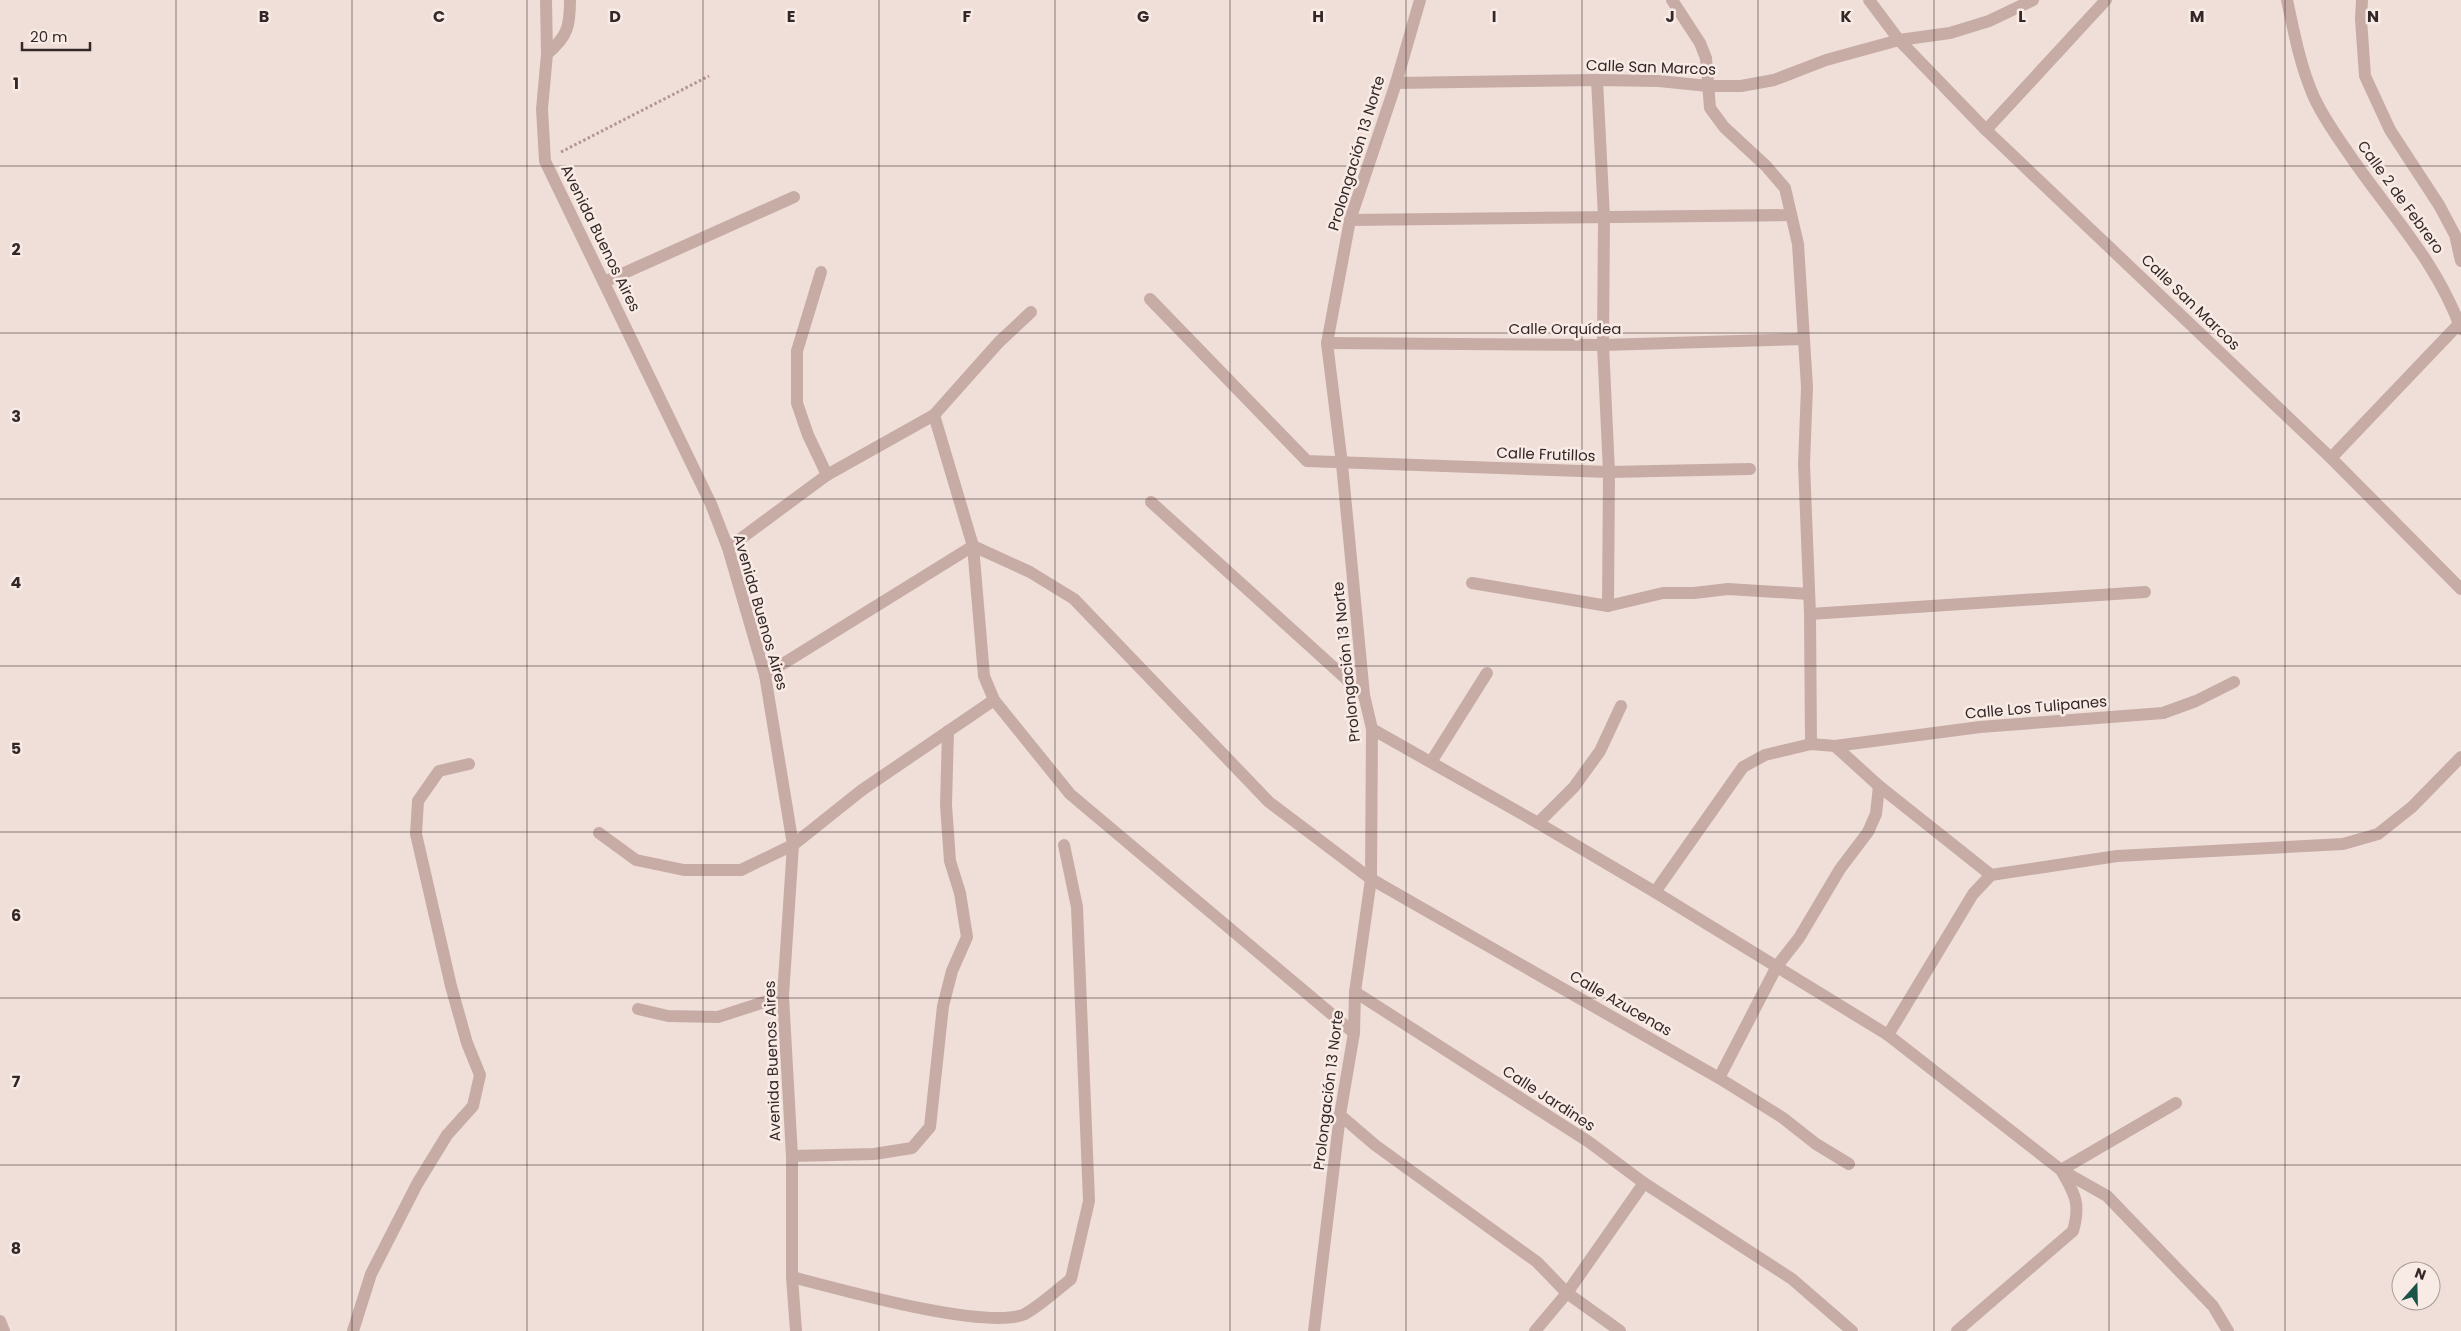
<svg xmlns="http://www.w3.org/2000/svg" width="2461" height="1331" font-family="Poppins,sans-serif">
<style>
.lines{fill:none;stroke-linecap:round;stroke-linejoin:round}
.path{stroke:#b39690;stroke-width:3;stroke-dasharray:2.5 2.5;stroke-linecap:butt}
.minor{stroke:#c7aca6;stroke-width:12}
.grid{fill:none;stroke:#342727;stroke-width:1;stroke-opacity:0.55}
.labels{text-anchor:middle;dominant-baseline:central;stroke-width:5;stroke-linejoin:round;paint-order:stroke}
.street-label{font-size:15px;fill:#342727;stroke:#f8ebe5}
.grid-label{font-size:16px;text-anchor:middle;font-weight:bold;fill:#342727;stroke:#f8ebe5;stroke-width:5;stroke-linejoin:round;paint-order:stroke}
</style>
<rect width="100%" height="100%" fill="#f0dfd9"/>
<g class="lines">
<polyline class="path" points="561,152 709,76"/>
<g class="minor">
<polyline points="546,0 547,54 542,109 545,161 711,504 728,548 765,675 793,845 783,996 792,1156 792,1277 796,1331"/>
<polyline points="1672,0 1700,43 1706,58 1710,108 1724,127 1766,166 1785,188 1798,244 1807,387 1804,464 1810,614 1811,744"/>
<polyline points="1869,0 1899,40 1986,130 2331,458 2461,589"/>
<path d="M2287,0C2294,32 2300,65 2313,95C2322,116 2336,135 2349,154C2389,213 2436,260 2461,329"/>
<polyline points="2362,0 2361,19 2365,76 2390,130 2439,205 2455,235 2461,261"/>
<path d="M547,54C568,36 570,26 570,0"/>
<polyline points="1597,80 1604,217 1603,345 1609,472 1608,606"/>
<polyline points="1396,83 1597,80 1659,81 1708,86 1741,86 1774,80 1826,60 1899,40 1950,33 1989,21 2033,0"/>
<polyline points="1986,130 2106,0"/>
<polyline points="1350,220 1791,215"/>
<polyline points="821,272 797,351 797,403 808,435 827,475"/>
<polyline points="604,282 794,197"/>
<polyline points="1150,299 1307,461 1609,472 1750,469"/>
<polyline points="1327,343 1603,345 1803,339"/>
<polyline points="934,415 973,546 984,676 994,700 1070,794 1354,1033"/>
<polyline points="2331,458 2459,324"/>
<polyline points="1151,502 1364,695"/>
<polyline points="728,548 827,475 934,415 999,342 1031,312"/>
<polyline points="1472,583 1608,606 1663,593 1694,593 1728,589 1809,594"/>
<polyline points="1810,614 2145,592"/>
<polyline points="765,675 973,546 1030,572 1074,599 1269,802 1371,879 1719,1078 1783,1118 1816,1144 1849,1164"/>
<path d="M1372,729L1538,823L1655,892L1888,1035L2061,1170C2075,1194 2081,1204 2073,1231L1957,1331"/>
<polyline points="1835,746 1879,786 1991,875"/>
<polyline points="1431,762 1487,673"/>
<polyline points="1538,823 1574,787 1600,751 1621,706"/>
<polyline points="599,833 636,860 684,870 741,870 793,845 862,790 994,700"/>
<polyline points="1655,892 1743,767 1765,755 1811,744 1835,746 1980,727 2163,713 2196,701 2234,682"/>
<polyline points="1355,992 1589,1142 1644,1183 1792,1279 1852,1331"/>
<polyline points="638,1009 668,1016 718,1017 783,996"/>
<polyline points="1888,1035 1973,894 1991,875 2117,856 2343,844 2378,834 2412,807 2461,757"/>
<polyline points="1719,1078 1777,966 1799,938 1840,869 1868,832 1876,814 1879,786"/>
<polyline points="2176,1103 2061,1170 2107,1196 2213,1306 2228,1331"/>
<polyline points="1340,1115 1375,1145 1537,1262 1567,1293 1620,1331"/>
<polyline points="792,1156 874,1154 912,1148 930,1127 943,1006 952,971 967,937 960,893 950,861 946,805 948,731"/>
<path d="M792,1277C839,1289 986,1331 1025,1314C1041,1305 1057,1290 1071,1279L1089,1201L1077,907L1064,845"/>
<polyline points="0,1321 4,1331"/>
<polyline points="353,1331 371,1274 417,1184 447,1135 473,1106 480,1075 467,1043 451,986 416,834 418,801 439,771 469,764"/>
<polyline points="1314,1331 1340,1115 1354,1033 1355,992 1371,879 1372,729 1364,695 1342,464 1327,343 1350,220 1396,83 1420,0"/>
<polyline points="1535,1331 1567,1293 1644,1183"/>
</g>
</g>
<path class="grid" d="M176,0V1331M352,0V1331M527,0V1331M703,0V1331M879,0V1331M1055,0V1331M1230,0V1331M1406,0V1331M1582,0V1331M1758,0V1331M1934,0V1331M2109,0V1331M2285,0V1331M0,166H2461M0,333H2461M0,499H2461M0,666H2461M0,832H2461M0,998H2461M0,1165H2461"/>
<g class="labels">
<g class="street-label">
<text transform="translate(1651 67) rotate(2)">Calle San Marcos</text>
<text transform="translate(1356 153) rotate(-73)">Prolongación 13 Norte</text>
<text transform="translate(2401 197) rotate(54)">Calle 2 de Febrero</text>
<text transform="translate(601 238) rotate(64)">Avenida Buenos Aires</text>
<text transform="translate(2191 302) rotate(44)">Calle San Marcos</text>
<text x="1565" y="328">Calle Orquídea</text>
<text transform="translate(1546 454) rotate(2)">Calle Frutillos</text>
<text transform="translate(761 612) rotate(74)">Avenida Buenos Aires</text>
<text transform="translate(1346 662) rotate(-96)">Prolongación 13 Norte</text>
<text transform="translate(2036 707) rotate(-5)">Calle Los Tulipanes</text>
<text transform="translate(1621 1003) rotate(30)">Calle Azucenas</text>
<text transform="translate(772 1061) rotate(-92)">Avenida Buenos Aires</text>
<text transform="translate(1328 1090) rotate(-83)">Prolongación 13 Norte</text>
<text transform="translate(1549 1098) rotate(33)">Calle Jardines</text>
</g>
</g>
<g class="grid-label">
<text x="264" y="22">B</text>
<text x="439" y="22">C</text>
<text x="615" y="22">D</text>
<text x="791" y="22">E</text>
<text x="967" y="22">F</text>
<text x="1143" y="22">G</text>
<text x="1318" y="22">H</text>
<text x="1494" y="22">I</text>
<text x="1670" y="22">J</text>
<text x="1846" y="22">K</text>
<text x="2022" y="22">L</text>
<text x="2197" y="22">M</text>
<text x="2373" y="22">N</text>
<text x="16" y="89">1</text>
<text x="16" y="255">2</text>
<text x="16" y="422">3</text>
<text x="16" y="588">4</text>
<text x="16" y="754">5</text>
<text x="16" y="921">6</text>
<text x="16" y="1087">7</text>
<text x="16" y="1254">8</text>
</g>
<g transform="translate(2416 1286) rotate(20)"><circle r="24" fill="#f8ebe5" stroke="#aa9d99"/>
<path d="M0-4L9 19L0 12L-9 19Z" fill="#1e5349"/>
<text y="-8" font-size="14" font-weight="bold" text-anchor="middle" fill="#342727">N</text>
</g>
<path d="M22 42v8h68v-8" fill="none" stroke="#342727" stroke-width="2.5"/>
<text x="30" y="42" font-size="15" fill="#342727" stroke="#f8ebe5" stroke-width="4" paint-order="stroke">20 m</text>
</svg>
